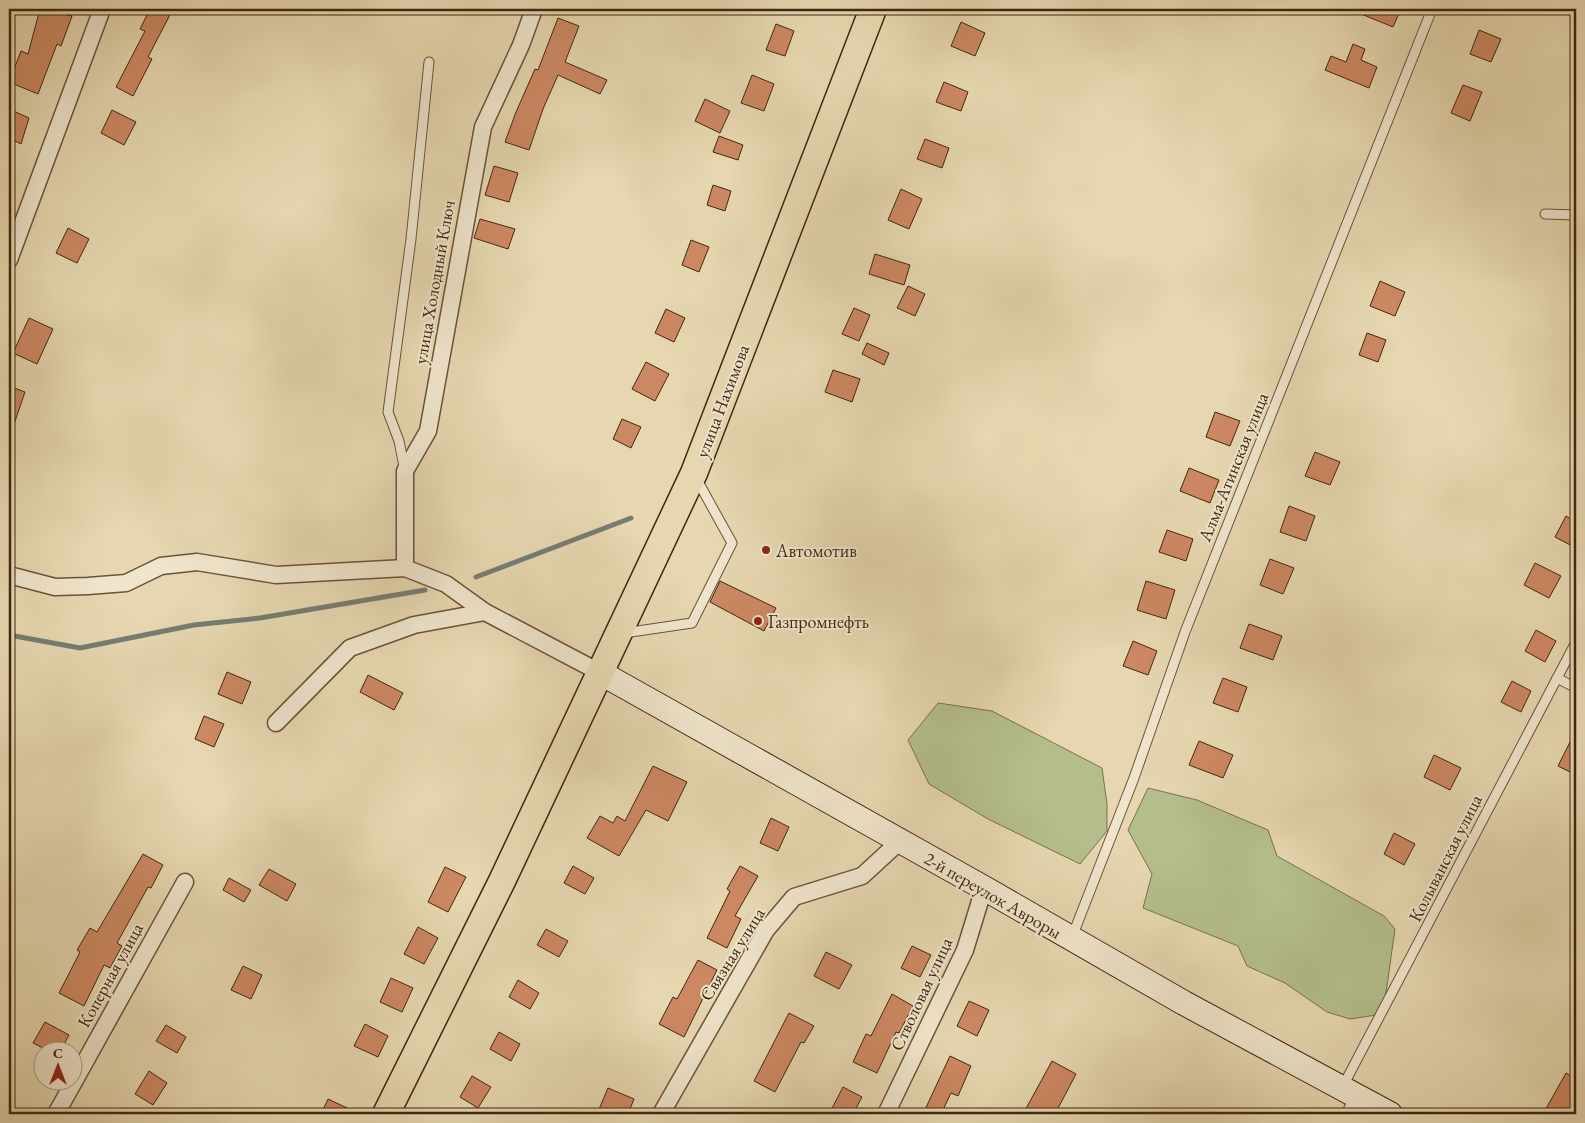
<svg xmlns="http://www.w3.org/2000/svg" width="1585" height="1123" font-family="'EB Garamond',serif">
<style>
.green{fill:#b4be8c;stroke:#7a724e}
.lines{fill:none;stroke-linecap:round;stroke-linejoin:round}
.stream{stroke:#767d73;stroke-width:5}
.building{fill:#cc8863;stroke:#402711}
.lane-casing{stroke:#6a5339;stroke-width:11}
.street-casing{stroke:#6a5339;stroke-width:19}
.secondary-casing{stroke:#402711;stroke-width:26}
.primary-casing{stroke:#402711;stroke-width:29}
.lane{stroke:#efe5cc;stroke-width:9}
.street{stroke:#efe5cc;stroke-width:16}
.secondary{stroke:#efe5cc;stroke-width:24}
.primary{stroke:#e6d7b0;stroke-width:26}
.poi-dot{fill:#8f2418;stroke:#efe5cc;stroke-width:2}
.labels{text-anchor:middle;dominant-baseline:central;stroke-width:4;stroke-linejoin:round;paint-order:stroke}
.street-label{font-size:18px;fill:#402711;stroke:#efe5cc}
.poi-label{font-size:18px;fill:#402711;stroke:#efe5cc;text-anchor:start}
</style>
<rect width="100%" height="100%" fill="#e6d7b0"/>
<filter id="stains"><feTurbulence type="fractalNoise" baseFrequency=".004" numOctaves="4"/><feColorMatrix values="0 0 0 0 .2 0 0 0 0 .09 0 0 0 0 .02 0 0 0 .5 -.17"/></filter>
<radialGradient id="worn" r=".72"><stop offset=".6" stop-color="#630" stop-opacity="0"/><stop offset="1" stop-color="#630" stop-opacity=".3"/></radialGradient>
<g class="green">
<polygon points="938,703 992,711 1102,768 1107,804 1107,831 1080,864 988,819 929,784 908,740"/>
<polygon points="1148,788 1197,800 1268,830 1277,856 1384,916 1395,929 1383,1014 1350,1019 1327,1012 1285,983 1247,966 1238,946 1143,908 1152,874 1128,830"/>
</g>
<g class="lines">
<g class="stream">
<polyline points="476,577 631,518"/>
<polyline points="9,635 80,648 194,625 260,618 425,590"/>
</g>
</g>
<g class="building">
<polygon points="40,9 72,16 61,46 57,44 38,94 9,82 21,51 28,54"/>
<polygon points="150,9 173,9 148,57 152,59 133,96 116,87 145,31 140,29"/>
<polygon points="1349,9 1401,9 1393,27"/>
<polygon points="558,18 579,26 565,62 607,80 600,94 558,75 543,109 529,150 505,142 516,112 535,69 538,70"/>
<polygon points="961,22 985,33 975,56 951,46"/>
<polygon points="776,24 794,31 785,56 766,50"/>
<polygon points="1479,30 1501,39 1491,62 1470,54"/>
<polygon points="1353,44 1365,49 1361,60 1377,67 1369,88 1325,70 1331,56 1346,62"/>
<polygon points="752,75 774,84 764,111 741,103"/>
<polygon points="944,82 968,92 961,111 936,102"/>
<polygon points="1463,85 1482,92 1470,121 1451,113"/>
<polygon points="705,99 730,111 720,133 695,121"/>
<polygon points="9,109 29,118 21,144 9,138"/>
<polygon points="112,110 136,122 124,145 101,133"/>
<polygon points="719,136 743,145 738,160 713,152"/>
<polygon points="925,139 949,148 942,168 917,159"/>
<polygon points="494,166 518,173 509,202 485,195"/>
<polygon points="713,185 731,191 725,211 707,205"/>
<polygon points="901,189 922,199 909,229 888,220"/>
<polygon points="480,219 515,229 508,249 474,238"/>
<polygon points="68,228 89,239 77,263 56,253"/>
<polygon points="691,240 709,247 699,272 682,265"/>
<polygon points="875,254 910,265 904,285 869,274"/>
<polygon points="1380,281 1405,292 1395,316 1370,306"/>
<polygon points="908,286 925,294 915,316 897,308"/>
<polygon points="854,308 870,315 859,341 842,334"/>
<polygon points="666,309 685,318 674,342 655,333"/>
<polygon points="29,318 53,329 37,364 13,353"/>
<polygon points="1367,333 1386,340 1378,362 1359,355"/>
<polygon points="867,343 889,353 884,365 862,354"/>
<polygon points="646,362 669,374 655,401 632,389"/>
<polygon points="833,370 860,379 852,402 825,392"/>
<polygon points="9,386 25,392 11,433 9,433"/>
<polygon points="1215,412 1240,421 1230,446 1206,437"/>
<polygon points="622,419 641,427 631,448 613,439"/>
<polygon points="1315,452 1340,462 1330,485 1305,476"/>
<polygon points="1189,468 1219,480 1210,503 1180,491"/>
<polygon points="1289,506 1315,516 1306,541 1280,532"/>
<polygon points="1566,516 1576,522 1576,548 1555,537"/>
<polygon points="1167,530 1193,539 1186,561 1159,552"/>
<polygon points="1270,559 1294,568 1283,594 1260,585"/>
<polygon points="1535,563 1561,576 1549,598 1524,585"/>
<polygon points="720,581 776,608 764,631 710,602"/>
<polygon points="1146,581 1175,590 1166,619 1137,610"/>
<polygon points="1249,624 1282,636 1273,660 1240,648"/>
<polygon points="1536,630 1556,641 1545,662 1525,651"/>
<polygon points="1133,641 1157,651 1148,675 1123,666"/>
<polygon points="227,672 251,682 242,704 218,694"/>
<polygon points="368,675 403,693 394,710 360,692"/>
<polygon points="1223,678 1247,687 1238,712 1213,703"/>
<polygon points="1512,681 1531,691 1521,712 1501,702"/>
<polygon points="204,716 224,724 214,747 195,739"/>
<polygon points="1576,730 1576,775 1558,766"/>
<polygon points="1199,741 1233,755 1223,778 1189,765"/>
<polygon points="1434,755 1461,768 1450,790 1424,777"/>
<polygon points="653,766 687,782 668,821 646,810 619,856 587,838 600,816 613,823 617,816 625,821"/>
<polygon points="771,818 789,827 778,851 760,843"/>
<polygon points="1394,833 1415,844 1404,865 1384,854"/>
<polygon points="143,854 163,865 151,888 148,887 117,943 122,946 110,968 104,965 84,1006 59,993 80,952 77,950 90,928 97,932"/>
<polygon points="573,866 594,878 585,894 564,883"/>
<polygon points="740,866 758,876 735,916 741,919 727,948 707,938 730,891 727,889"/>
<polygon points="445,867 466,877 448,912 428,902"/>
<polygon points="269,869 296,884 287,901 259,885"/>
<polygon points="229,878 251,890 244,902 223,890"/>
<polygon points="418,927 438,938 424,964 404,954"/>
<polygon points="546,929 568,941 559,957 537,945"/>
<polygon points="912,946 931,955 920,977 901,968"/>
<polygon points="826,952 852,965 839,989 814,976"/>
<polygon points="698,960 717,970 684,1037 659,1024 673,997 677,999"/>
<polygon points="243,966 262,975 251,999 231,990"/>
<polygon points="391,978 413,988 402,1012 380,1002"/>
<polygon points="518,980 539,993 530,1009 509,997"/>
<polygon points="892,994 913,1006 899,1033 896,1032 877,1073 853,1062 866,1034 871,1036"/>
<polygon points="969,1001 989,1010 977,1036 957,1026"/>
<polygon points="789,1013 814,1026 804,1043 801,1042 775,1092 754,1081"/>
<polygon points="45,1022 69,1035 61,1050 47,1050 33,1043"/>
<polygon points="365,1024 388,1036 378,1057 354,1046"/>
<polygon points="166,1025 186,1037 177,1053 156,1041"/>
<polygon points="499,1032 520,1044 511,1061 490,1049"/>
<polygon points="950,1056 971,1066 958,1096 951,1093 941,1114 923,1114"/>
<polygon points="1052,1061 1076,1074 1055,1114 1023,1114"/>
<polygon points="149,1071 167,1083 153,1105 135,1094"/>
<polygon points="1566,1073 1576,1079 1576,1114 1543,1114"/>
<polygon points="472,1076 491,1087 478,1108 460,1097"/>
<polygon points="843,1087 862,1097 853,1114 829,1114"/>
<polygon points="608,1088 634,1099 628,1114 597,1114"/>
<polygon points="328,1099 360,1114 321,1114"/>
</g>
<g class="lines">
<defs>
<g id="lane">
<polyline points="1545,214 1576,215"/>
<polyline points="405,471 399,441 388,412 411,239 429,62"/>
<polyline points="624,633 692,623 732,543 696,478"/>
<polyline points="1557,678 1576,688"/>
<polyline points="1072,937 1134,778 1185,632 1432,9"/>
<polyline points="1343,1086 1576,642"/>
<polyline points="1346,1114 1355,1096"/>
</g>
<g id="street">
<polyline points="9,260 102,9"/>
<polyline points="405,568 405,471 428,431 483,127 521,45 534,9"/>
<polyline points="9,575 55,587 88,586 126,583 161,566 197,562 276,575 405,568 446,584 485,612 599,672"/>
<polyline points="276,723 350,648 414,625 485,612"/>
<polyline points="56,1114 185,882"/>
<polyline points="661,1114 766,930 794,897 862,876 899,842"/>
<polyline points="886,1114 965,950 984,888"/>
</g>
<polyline id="secondary" points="599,672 984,888 1184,1003 1390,1114"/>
<polyline id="primary" points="386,1114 502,881 694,473 873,9"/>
</defs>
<use href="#lane" class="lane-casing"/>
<use href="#street" class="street-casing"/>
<use href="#secondary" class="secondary-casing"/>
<use href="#primary" class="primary-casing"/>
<use href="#lane" class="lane"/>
<use href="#street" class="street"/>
<use href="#secondary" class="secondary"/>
<use href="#primary" class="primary"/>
</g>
<g class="poi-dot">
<circle cx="766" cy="550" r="5"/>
<circle cx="758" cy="621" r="5"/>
</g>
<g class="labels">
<g class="street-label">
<text transform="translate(434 282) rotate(-80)">улица Холодный Ключ</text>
<text transform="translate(722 401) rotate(-69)">улица Нахимова</text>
<text transform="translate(1233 467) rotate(-68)">Алма-Атинская улица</text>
<text transform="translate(1445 858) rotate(-63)">Колыванская улица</text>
<text transform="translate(993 895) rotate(30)">2-й переулок Авроры</text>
<text transform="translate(732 954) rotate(-58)">Связная улица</text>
<text transform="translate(110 975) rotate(-61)">Коперная улица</text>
<text transform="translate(921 994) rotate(-65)">Стволовая улица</text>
</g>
<g class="poi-label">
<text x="776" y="550">Автомотив</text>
<text x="768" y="621">Газпромнефть</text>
</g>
</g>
<rect width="1585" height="1123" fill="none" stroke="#e6d7b0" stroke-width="30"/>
<rect x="10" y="10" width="1565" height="1103" fill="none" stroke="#402711" stroke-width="2.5"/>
<rect x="15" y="15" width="1555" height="1093" fill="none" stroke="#402711"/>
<g transform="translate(58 1066)"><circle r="24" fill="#efe5cc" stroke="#a99981"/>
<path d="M0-4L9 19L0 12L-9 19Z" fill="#8f2418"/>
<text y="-8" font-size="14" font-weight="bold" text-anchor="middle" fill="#402711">С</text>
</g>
<rect width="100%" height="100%" filter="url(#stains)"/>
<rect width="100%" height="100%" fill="url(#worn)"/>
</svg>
